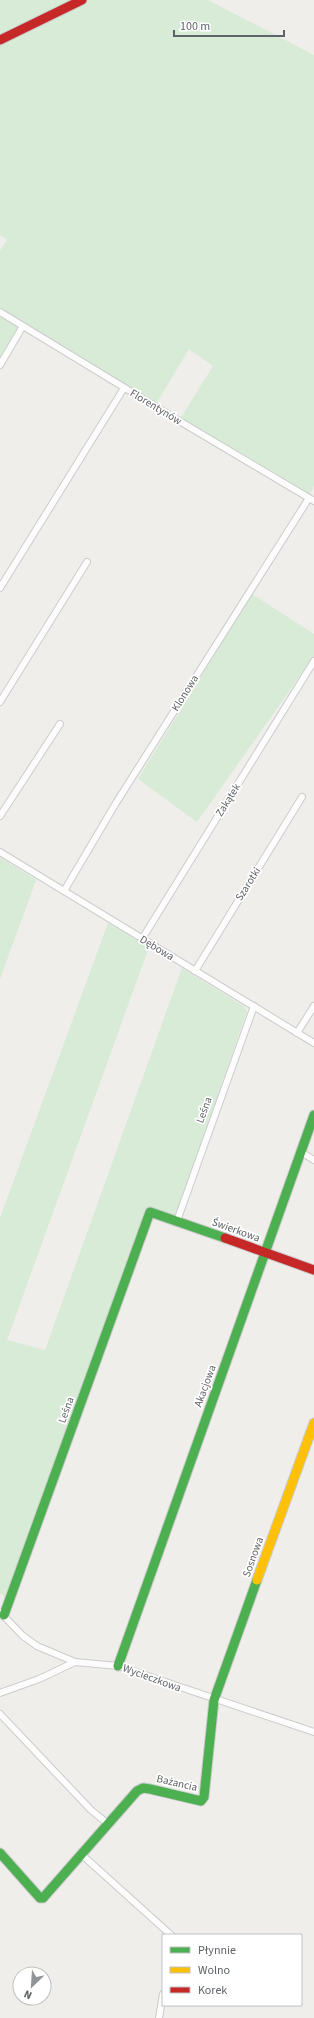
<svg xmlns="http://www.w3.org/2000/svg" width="314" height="2018" font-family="'Source Sans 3',sans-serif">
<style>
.green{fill:#d8ebd6}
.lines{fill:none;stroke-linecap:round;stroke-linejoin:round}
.street-casing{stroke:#cbcccc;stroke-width:8}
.fast-casing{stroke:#cacacb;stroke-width:11}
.slow-casing{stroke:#cacacb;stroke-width:11}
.jam-casing{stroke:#cacacb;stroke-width:11}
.street{stroke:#fdfcfc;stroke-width:6}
.fast{stroke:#4caf50;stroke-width:9}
.slow{stroke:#ffc107;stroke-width:9}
.jam{stroke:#c62828;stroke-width:9}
.labels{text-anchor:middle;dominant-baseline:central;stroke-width:3.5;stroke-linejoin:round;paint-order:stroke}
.street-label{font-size:11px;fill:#5f6368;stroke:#fff}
</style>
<rect width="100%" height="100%" fill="#efeeea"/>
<g class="green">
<polygon points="0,0 208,0 314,55 314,486 310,494 180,419 213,366 189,349 156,404 0,308 0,251 7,240 0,235"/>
<polygon points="0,316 19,327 0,359"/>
<polygon points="252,594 314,634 314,656 197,822 138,779"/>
<polygon points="0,857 36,880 0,979"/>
<polygon points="108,923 149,947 7,1340 45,1350 182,968 245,1007 247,1011 175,1219 149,1210 6,1599 0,1593 0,1218"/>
</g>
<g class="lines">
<defs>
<g id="street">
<polyline points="0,312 176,419 314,501"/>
<polyline points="0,365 23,326"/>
<polyline points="0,588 124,388"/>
<polyline points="0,702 87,562"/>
<polyline points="0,816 60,724"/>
<polyline points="0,852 314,1043"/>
<polyline points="64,891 116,803 309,498"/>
<polyline points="142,939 314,661"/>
<polyline points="195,971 302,797"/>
<polyline points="297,1033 314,1006"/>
<polyline points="301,1152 314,1160"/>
<polyline points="177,1221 254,1006"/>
<polyline points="0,1612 23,1636 37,1646 75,1662 118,1666 314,1732"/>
<polyline points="0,1693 39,1679 75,1662"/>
<polyline points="0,1714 91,1810 107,1823"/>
<polyline points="81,1854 171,1935"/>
<polyline points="159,2018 163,1994"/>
</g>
<g id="fast">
<polyline points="4,1615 150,1212 225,1238"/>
<polyline points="118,1666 314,1115"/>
<polyline points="0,1853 40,1898 43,1898 137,1791 143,1788 150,1789 201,1801 204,1797 214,1700 257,1580"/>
</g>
<polyline id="slow" points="257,1580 314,1423"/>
<g id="jam">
<polyline points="0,40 82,0"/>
<polyline points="225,1238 314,1270"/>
</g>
</defs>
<use href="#street" class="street-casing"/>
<use href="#fast" class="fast-casing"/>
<use href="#slow" class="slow-casing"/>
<use href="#jam" class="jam-casing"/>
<use href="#street" class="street"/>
<use href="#fast" class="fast"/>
<use href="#slow" class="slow"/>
<use href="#jam" class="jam"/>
</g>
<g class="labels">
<g class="street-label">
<text transform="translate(156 407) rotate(31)">Florentynów</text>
<text transform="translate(185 693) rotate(-58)">Klonowa</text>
<text transform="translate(228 800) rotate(-58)">Zakątek</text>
<text transform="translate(248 884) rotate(-58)">Szarotki</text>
<text transform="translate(157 948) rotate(31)">Dębowa</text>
<text transform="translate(204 1110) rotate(-70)">Leśna</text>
<text transform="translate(236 1230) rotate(20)">Świerkowa</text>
<text transform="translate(205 1386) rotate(-70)">Akacjowa</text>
<text transform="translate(66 1410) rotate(-70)">Leśna</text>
<text transform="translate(253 1557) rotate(-70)">Sosnowa</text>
<text transform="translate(152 1678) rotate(20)">Wycieczkowa</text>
<text transform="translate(177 1783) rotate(13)">Bażancia</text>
</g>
</g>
<rect x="162" y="1934" width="140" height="72" fill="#ffffff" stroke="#bfc1c3"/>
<rect x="170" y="1947" width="20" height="6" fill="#4caf50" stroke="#bfc1c3"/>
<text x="198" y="1954" font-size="12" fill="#5f6368">Płynnie</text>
<rect x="170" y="1967" width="20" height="6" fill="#ffc107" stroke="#bfc1c3"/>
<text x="198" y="1974" font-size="12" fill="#5f6368">Wolno</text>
<rect x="170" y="1987" width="20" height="6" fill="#c62828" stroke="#bfc1c3"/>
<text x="198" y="1994" font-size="12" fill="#5f6368">Korek</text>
<g transform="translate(32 1986) rotate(205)"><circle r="19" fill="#ffffff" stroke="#bfc1c3"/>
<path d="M0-3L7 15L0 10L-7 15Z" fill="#919496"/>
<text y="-6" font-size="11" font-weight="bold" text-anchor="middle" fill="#5f6368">N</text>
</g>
<path d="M174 30v6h110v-6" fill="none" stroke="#5f6368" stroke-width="2"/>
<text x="180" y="30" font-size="12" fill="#5f6368" stroke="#ffffff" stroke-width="3" paint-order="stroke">100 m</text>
</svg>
